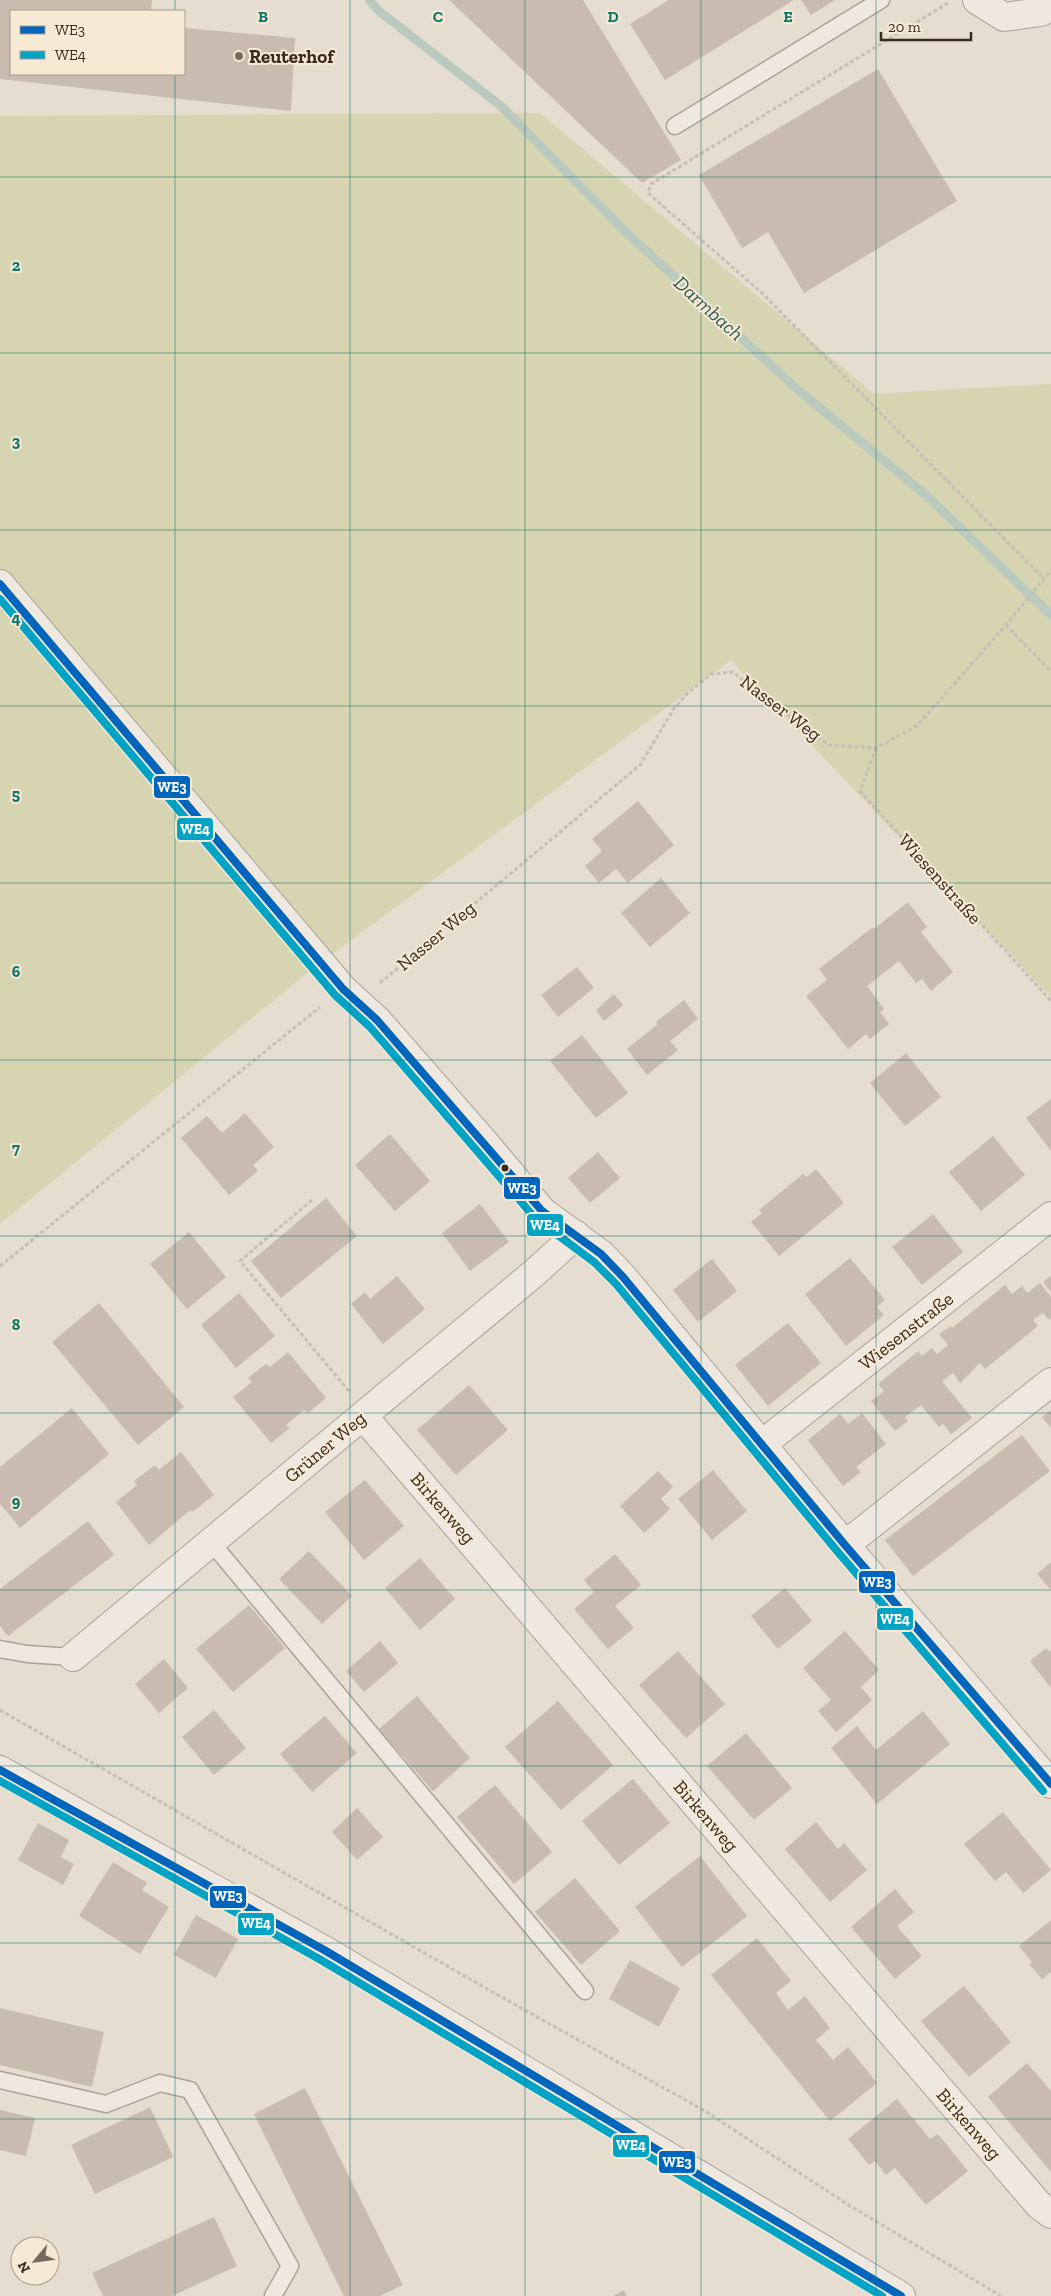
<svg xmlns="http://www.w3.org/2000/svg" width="1051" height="2296" font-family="'Zilla Slab',serif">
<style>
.green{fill:#d7d4b1}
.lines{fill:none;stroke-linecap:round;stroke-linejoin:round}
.stream{stroke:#bacabf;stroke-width:9}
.building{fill:#c9bbb0}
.service-casing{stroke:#aba297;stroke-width:19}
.minor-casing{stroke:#aba297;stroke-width:30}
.path{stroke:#c6bfb7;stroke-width:3;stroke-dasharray:4 2.5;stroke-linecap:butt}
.service{stroke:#eee8e0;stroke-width:16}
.minor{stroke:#eee8e0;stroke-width:28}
.bus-1-casing{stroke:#f6ead5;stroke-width:11}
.bus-2-casing{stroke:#f6ead5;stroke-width:11}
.bus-1{stroke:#0065bd;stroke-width:8}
.bus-2{stroke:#03a3c5;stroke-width:8}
.grid{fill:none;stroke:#0f766e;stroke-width:1;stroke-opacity:0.55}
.poi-dot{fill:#76695d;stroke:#f6ead5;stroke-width:2}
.bus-dot{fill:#3a2a1f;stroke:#f6ead5;stroke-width:2}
.labels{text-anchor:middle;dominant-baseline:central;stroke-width:4;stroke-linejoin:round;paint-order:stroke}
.poi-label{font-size:19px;font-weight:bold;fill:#3a2a1f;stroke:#f6ead5;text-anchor:start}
.street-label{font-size:19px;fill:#3a2a1f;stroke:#f6ead5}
.water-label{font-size:20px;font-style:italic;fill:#2e5a53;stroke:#f6ead5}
.grid-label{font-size:16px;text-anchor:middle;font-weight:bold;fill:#0f766e;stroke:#f6ead5;stroke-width:4;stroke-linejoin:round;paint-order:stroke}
.line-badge{stroke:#f6ead5;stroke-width:2}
.badge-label{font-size:14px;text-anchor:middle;font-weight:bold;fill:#fff}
</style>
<rect width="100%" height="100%" fill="#e5ddcf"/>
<polygon class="green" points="540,113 874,394 1051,384 1051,997 731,660 316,966 0,1224 0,116"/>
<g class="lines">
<polyline class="stream" points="369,0 379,11 501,106 629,235 797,389 927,496 1051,615"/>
</g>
<g class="building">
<polygon points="0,0 152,0 151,11 11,11 11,74 184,74 184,28 295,38 291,111 0,79"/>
<polygon points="449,0 583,0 681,160 642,183"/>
<polygon points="669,0 794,0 665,80 630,24"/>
<polygon points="801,0 835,0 811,15"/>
<polygon points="878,69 957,201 804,293 768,232 742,248 699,175"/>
<polygon points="638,801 674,845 628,883 616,869 599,883 585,866 602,851 592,839"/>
<polygon points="661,878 690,913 650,947 621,913"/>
<polygon points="908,902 927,927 921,932 953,972 931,991 922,979 916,983 899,961 867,986 884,1009 880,1012 889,1024 870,1039 866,1034 848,1049 806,996 827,980 819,969 873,927 874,929"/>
<polygon points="577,967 594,988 558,1017 541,995"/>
<polygon points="614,994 623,1005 604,1021 596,1010"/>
<polygon points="684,1000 698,1019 670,1041 678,1050 647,1075 627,1049 658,1024 656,1022"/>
<polygon points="582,1035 628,1093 596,1118 550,1061"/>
<polygon points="906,1053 941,1097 905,1126 870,1083"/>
<polygon points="1051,1099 1051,1151 1026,1118"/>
<polygon points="245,1113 274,1147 253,1165 258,1171 229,1195 181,1138 207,1116 222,1133"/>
<polygon points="390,1134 430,1181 395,1211 355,1165"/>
<polygon points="993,1136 1025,1175 981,1211 949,1172"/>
<polygon points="598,1152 620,1178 590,1203 568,1178"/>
<polygon points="816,1169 844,1203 779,1256 751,1222 762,1213 759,1210 803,1174 807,1177"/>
<polygon points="326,1198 357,1236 281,1298 251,1261"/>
<polygon points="480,1204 509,1242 470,1271 442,1233"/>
<polygon points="933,1214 963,1252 922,1285 892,1247"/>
<polygon points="189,1232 226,1277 187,1309 150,1264"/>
<polygon points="850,1258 885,1300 877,1307 884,1315 846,1346 805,1294"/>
<polygon points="712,1259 737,1291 698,1322 673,1290"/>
<polygon points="397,1276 425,1309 383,1344 351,1304 365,1292 370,1299"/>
<polygon points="1051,1276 1051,1292 1043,1282"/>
<polygon points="1040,1283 1051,1297 1051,1318 1049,1320 1043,1313 1033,1320 1038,1326 985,1369 980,1363 960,1383 953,1373 942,1381 972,1418 951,1434 943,1424 939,1427 921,1405 905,1417 908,1421 895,1431 871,1401 884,1391 878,1384 918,1351 922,1356 932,1348 937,1354 948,1345 939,1334 951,1326 952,1328 1005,1285 1012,1294 1022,1286 1027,1293"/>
<polygon points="239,1293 275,1336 236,1368 201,1325"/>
<polygon points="99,1303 184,1407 138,1445 52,1342"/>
<polygon points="788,1323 821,1363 768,1406 735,1365"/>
<polygon points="288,1352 326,1398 308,1413 304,1410 286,1425 290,1428 271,1443 233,1397 252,1382 248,1378 266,1364 270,1367"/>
<polygon points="469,1385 508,1430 456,1475 417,1430"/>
<polygon points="72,1408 109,1454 20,1528 0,1504 0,1467"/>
<polygon points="1051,1410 1051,1428 1042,1417"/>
<polygon points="862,1413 886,1444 856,1467 861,1472 843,1486 808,1440 840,1414 848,1424"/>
<polygon points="1022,1435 1050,1471 913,1576 885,1540"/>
<polygon points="181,1452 214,1495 192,1512 190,1510 149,1545 116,1502 137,1485 134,1481 155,1465 159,1470"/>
<polygon points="713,1470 747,1511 712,1540 678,1499"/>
<polygon points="658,1471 673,1487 661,1499 670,1509 644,1533 620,1506"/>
<polygon points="365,1480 404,1526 364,1560 325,1512"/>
<polygon points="88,1521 114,1555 8,1636 0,1626 0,1589"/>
<polygon points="309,1551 352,1596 322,1624 279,1579"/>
<polygon points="615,1554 641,1585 615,1606 634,1628 608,1649 574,1609 594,1592 584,1580"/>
<polygon points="420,1558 455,1599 420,1630 385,1588"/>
<polygon points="1051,1562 1051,1590 1037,1574"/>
<polygon points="785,1588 812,1621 778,1649 751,1616"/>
<polygon points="249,1605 285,1648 233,1692 196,1649"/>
<polygon points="845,1631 879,1670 861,1687 872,1700 836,1732 818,1711 831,1700 803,1668"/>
<polygon points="380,1641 398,1663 364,1692 346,1671"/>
<polygon points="1046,1648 1049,1652 1051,1650 1051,1688 1030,1661"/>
<polygon points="678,1651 725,1704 686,1738 639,1685"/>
<polygon points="164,1659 188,1688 159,1713 135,1684"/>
<polygon points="417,1696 470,1758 433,1791 379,1729"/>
<polygon points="558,1701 613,1765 561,1810 505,1747"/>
<polygon points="214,1710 246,1748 214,1775 182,1737"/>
<polygon points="923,1711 950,1744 877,1804 831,1748 857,1726 876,1750"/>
<polygon points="325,1716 357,1753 312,1792 280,1754"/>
<polygon points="746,1733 792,1788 754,1820 707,1766"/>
<polygon points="633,1779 670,1823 619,1865 582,1821"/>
<polygon points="495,1785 552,1852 514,1884 457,1817"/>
<polygon points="357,1808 383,1837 357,1860 332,1832"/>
<polygon points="1003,1812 1051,1870 1023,1893 1006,1872 995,1881 964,1844"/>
<polygon points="816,1822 838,1849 844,1843 867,1870 830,1902 785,1849"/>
<polygon points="38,1823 69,1840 61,1857 74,1864 63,1885 18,1860"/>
<polygon points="700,1856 747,1916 682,1967 635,1907"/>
<polygon points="113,1862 147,1883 142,1890 169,1907 140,1954 79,1916"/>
<polygon points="575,1878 620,1931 581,1965 535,1912"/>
<polygon points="895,1889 914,1912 897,1926 922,1956 895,1979 851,1927"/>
<polygon points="196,1915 238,1939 216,1978 174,1955"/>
<polygon points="1051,1920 1051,1972 1042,1979 1029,1964 1032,1962 1019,1946"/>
<polygon points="757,1938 791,1981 776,1993 788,2010 805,1996 830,2028 816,2040 833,2060 848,2047 877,2083 830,2121 711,1975"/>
<polygon points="630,1960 680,1988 659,2027 609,1999"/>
<polygon points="964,1986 1011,2042 969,2077 921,2021"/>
<polygon points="0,2008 104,2032 92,2087 0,2065"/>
<polygon points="1027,2063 1051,2091 1051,2172 988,2097"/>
<polygon points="305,2088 403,2285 380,2296 344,2296 254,2114"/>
<polygon points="897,2099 930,2139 938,2134 968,2171 926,2205 895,2168 886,2175 875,2161 869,2165 848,2139"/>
<polygon points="150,2107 173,2157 95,2194 71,2145"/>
<polygon points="0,2110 35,2118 26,2156 0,2150"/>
<polygon points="214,2217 237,2266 172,2296 103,2296 92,2273"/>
<polygon points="624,2290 627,2296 613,2296"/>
</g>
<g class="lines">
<defs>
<g id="service">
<polyline points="675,126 881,0"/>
<polyline points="211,1542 585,1991"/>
<polyline points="0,1649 27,1654 73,1657"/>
<polyline points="0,2080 106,2104 160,2083 190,2090 290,2266 273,2296"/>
</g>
<g id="minor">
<polyline points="977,0 1004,17 1041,12 1051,6"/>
<polyline points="0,584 343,989 377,1020 484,1142 542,1211 601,1254 623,1277 845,1545 1051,1784"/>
<polyline points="363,1416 1039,2205 1051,2214"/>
<polyline points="761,1445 1051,1216"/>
<polyline points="845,1545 1051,1382"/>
<polyline points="73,1657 533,1274 576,1235"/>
<polyline points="0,1770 326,1951 901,2296"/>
</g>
</defs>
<use href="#service" class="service-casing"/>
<use href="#minor" class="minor-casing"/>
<g class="path">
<polyline points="948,3 651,184 648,193 762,293 1043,578"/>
<polyline points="1006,625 1051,672"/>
<polyline points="876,748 860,791 1051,1001"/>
<polyline points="380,983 640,765 675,707 688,693 711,674 733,672 766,699 829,745 876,748 918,725 1006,625 1051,570"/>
<polyline points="312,1200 240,1261 349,1391"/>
<polyline points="0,1266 320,1007"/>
<polyline points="0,1710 489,1990 705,2111 847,2204 1001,2296"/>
</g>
<use href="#service" class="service"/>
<use href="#minor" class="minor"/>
<defs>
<g id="bus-1">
<polyline points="0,584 343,989 377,1020 542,1211 601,1254 623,1277 845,1545 1051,1784"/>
<polyline points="0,1770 326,1951 901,2296"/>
</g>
<g id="bus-2">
<polyline points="0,599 335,995 370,1027 535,1218 594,1262 616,1284 837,1551 1043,1791"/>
<polyline points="0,1781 321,1960 882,2296"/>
</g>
</defs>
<use href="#bus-1" class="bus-1-casing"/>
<use href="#bus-2" class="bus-2-casing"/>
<use href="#bus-1" class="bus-1"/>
<use href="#bus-2" class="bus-2"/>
</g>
<path class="grid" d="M175,0V11M350,0V2296M525,0V2296M701,0V2296M876,0V2296M175,74V2296M0,177H1051M0,353H1051M0,530H1051M0,706H1051M0,883H1051M0,1060H1051M0,1236H1051M0,1413H1051M0,1590H1051M0,1766H1051M0,1943H1051M0,2119H1051"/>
<circle class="poi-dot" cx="239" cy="56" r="5"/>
<circle class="bus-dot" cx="505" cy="1168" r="4.5"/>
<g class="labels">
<g class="poi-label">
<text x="249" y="56">Reuterhof</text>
</g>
<g class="street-label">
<text transform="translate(781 708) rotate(37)">Nasser Weg</text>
<text transform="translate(940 879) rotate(48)">Wiesenstraße</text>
<text transform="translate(436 936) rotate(-40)">Nasser Weg</text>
<text transform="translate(906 1331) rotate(-38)">Wiesenstraße</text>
<text transform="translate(325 1447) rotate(-40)">Grüner Weg</text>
<text transform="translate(443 1508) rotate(49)">Birkenweg</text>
<text transform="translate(706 1816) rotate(49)">Birkenweg</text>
<text transform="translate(969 2124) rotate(49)">Birkenweg</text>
</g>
<g class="water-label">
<text transform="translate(709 308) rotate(42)">Darmbach</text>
</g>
</g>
<g class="grid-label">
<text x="263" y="22">B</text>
<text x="438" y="22">C</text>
<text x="613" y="22">D</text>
<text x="788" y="22">E</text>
<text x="16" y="271">2</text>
<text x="16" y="447">3</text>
<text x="16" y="624">4</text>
<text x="16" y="800">5</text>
<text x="16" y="977">6</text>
<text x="16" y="1154">7</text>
<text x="16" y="1330">8</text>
<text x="16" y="1507">9</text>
</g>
<g class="line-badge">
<rect x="153" y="775" width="38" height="24" rx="5" fill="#0065bd"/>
<rect x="176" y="817" width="38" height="24" rx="5" fill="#03a3c5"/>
<rect x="503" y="1176" width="38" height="24" rx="5" fill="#0065bd"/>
<rect x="526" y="1213" width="38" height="24" rx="5" fill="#03a3c5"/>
<rect x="858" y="1570" width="38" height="24" rx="5" fill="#0065bd"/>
<rect x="876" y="1607" width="38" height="24" rx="5" fill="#03a3c5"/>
<rect x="209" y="1885" width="38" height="24" rx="5" fill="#0065bd"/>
<rect x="237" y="1912" width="38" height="24" rx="5" fill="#03a3c5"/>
<rect x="612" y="2134" width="38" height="24" rx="5" fill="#03a3c5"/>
<rect x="658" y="2150" width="38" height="24" rx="5" fill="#0065bd"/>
</g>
<g class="badge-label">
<text x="172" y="792">WE3</text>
<text x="195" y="834">WE4</text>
<text x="522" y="1193">WE3</text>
<text x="545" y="1230">WE4</text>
<text x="877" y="1587">WE3</text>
<text x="895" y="1624">WE4</text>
<text x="228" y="1901">WE3</text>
<text x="256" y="1928">WE4</text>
<text x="631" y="2150">WE4</text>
<text x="677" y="2167">WE3</text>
</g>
<rect x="10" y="10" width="175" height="65" fill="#f6ead5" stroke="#ab9d8c"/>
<rect x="20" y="26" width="25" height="8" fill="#0065bd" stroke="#ab9d8c"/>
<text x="55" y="35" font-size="15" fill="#3a2a1f">WE3</text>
<rect x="20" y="51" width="25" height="8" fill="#03a3c5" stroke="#ab9d8c"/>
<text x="55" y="60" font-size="15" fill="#3a2a1f">WE4</text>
<g transform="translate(35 2261) rotate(241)"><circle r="24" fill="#f6ead5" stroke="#ab9d8c"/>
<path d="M0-4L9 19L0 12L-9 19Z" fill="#76695d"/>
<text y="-8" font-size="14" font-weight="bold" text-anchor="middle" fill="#3a2a1f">N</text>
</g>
<path d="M881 32v8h90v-8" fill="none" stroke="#3a2a1f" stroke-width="2.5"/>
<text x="888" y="32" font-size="15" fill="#3a2a1f" stroke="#f6ead5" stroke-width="4" paint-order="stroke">20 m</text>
</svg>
